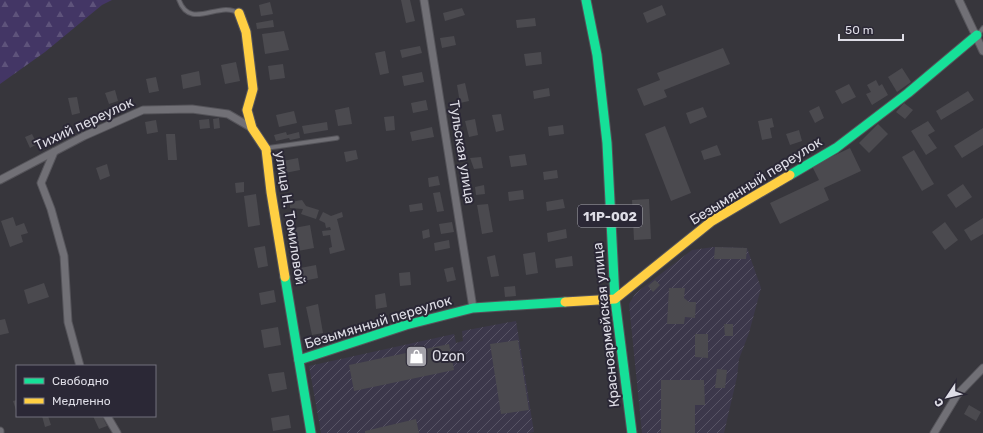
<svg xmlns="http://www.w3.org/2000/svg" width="983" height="433" font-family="Rubik,sans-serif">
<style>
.industrial{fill:url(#industrial-furrows)}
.forest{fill:url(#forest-firs)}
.building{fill:#4b4a4f}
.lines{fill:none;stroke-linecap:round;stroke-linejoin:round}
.lane-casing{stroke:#55545a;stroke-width:5.5}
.street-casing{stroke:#55545a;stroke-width:9}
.fast-casing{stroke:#55545a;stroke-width:11}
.slow-casing{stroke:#55545a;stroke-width:11}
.lane{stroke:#717076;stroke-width:3.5}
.street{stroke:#717076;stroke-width:7}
.fast{stroke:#16e098;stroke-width:9}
.slow{stroke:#ffcf43;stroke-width:9}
.labels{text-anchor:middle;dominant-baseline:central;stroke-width:4;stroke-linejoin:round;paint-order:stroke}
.shield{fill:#2b2836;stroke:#a8a7b1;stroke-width:1}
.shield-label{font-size:13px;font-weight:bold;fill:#dedde6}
.street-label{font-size:14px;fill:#dedde6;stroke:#2b2836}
.poi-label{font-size:14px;fill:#dedde6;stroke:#2b2836;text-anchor:start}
</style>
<defs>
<pattern id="industrial-furrows" width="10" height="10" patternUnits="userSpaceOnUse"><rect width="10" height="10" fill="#3c384b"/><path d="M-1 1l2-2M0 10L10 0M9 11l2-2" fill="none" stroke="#585465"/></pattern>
<pattern id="forest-firs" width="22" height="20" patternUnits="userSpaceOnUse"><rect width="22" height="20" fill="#433665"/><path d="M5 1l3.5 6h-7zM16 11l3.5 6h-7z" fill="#5e537b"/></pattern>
</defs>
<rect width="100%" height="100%" fill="#37363c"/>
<g class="industrial">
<polygon points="714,247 747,248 761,288 749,333 739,359 737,377 724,433 642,433 629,304 635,294 645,286 692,250"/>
<polygon points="516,321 534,432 529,433 321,433 309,366 454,334 456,343 463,341 462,331"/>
</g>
<polygon class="forest" points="0,0 112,0 102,5 45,52 0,84"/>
<g class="building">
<polygon points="401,0 410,0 415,21 406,23"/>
<polygon points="270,2 273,14 261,16 259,5"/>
<polygon points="662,5 666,15 647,23 643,13"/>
<polygon points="462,8 465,15 445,21 443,13"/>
<polygon points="535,18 536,26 517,28 516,20"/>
<polygon points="273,20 274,27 257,29 256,23"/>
<polygon points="284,31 289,50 265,54 262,34"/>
<polygon points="454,36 456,45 442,48 440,38"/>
<polygon points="420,46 422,53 402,58 400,50"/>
<polygon points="723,48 730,64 664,90 667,97 644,106 637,89 660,80 657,73"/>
<polygon points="385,51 389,73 380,75 375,53"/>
<polygon points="541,52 542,64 526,66 524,54"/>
<polygon points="236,62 240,81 225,84 221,65"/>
<polygon points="283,64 285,78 270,80 268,66"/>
<polygon points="902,68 911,82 897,92 888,77"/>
<polygon points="199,71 201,85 183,89 181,75"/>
<polygon points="422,72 424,82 404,86 402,76"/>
<polygon points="156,77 159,91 149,93 146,79"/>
<polygon points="876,80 879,86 882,84 888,95 872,105 866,94 871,92 867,85"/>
<polygon points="465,83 469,101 460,103 457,85"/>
<polygon points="849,84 856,97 842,104 835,91"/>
<polygon points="549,88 550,96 534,99 533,91"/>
<polygon points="115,90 118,101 109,104 105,93"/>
<polygon points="968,91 974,100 941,120 936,111"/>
<polygon points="77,97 80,113 72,115 68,98"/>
<polygon points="426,100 428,110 413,113 411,103"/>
<polygon points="904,103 913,110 905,119 896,112"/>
<polygon points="819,106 824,118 815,123 809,111"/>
<polygon points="349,107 352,124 338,126 335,110"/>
<polygon points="703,107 707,117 690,124 686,113"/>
<polygon points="294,111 297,123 279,127 276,115"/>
<polygon points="501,114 504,130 496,132 492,115"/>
<polygon points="394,116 395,130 386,131 384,117"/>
<polygon points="219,118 220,128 214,129 213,119"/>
<polygon points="772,118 774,127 770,128 772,138 762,140 758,121"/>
<polygon points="209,119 210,128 200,129 199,120"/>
<polygon points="475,119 478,135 469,137 465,121"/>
<polygon points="156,120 158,132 147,134 145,122"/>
<polygon points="928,121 935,131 928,135 937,148 926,155 911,131"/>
<polygon points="327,122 328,130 304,134 302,126"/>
<polygon points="878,124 888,134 869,153 859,143"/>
<polygon points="563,125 564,134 549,136 548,127"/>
<polygon points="665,126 691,193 671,201 645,134"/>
<polygon points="432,127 434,137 412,141 410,132"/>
<polygon points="983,128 983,145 962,158 954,146"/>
<polygon points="799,130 802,141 790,145 786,134"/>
<polygon points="286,132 287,135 299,132 300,138 290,140 289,138 276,141 274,135"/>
<polygon points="32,134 37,144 30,148 25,137"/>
<polygon points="166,134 175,134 177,160 168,160"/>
<polygon points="717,145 721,155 704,160 701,151"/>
<polygon points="850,148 861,171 824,188 829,200 780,224 770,203 819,180 812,166"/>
<polygon points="356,150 358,159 346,162 344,152"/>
<polygon points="914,150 934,184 922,191 902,157"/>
<polygon points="525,154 527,165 511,167 509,156"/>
<polygon points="481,157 483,168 474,169 470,158"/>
<polygon points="298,158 300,170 285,173 283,161"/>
<polygon points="107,164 110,176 100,180 96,168"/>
<polygon points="557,170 558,178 544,180 543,172"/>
<polygon points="438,176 440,185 429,187 428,178"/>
<polygon points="244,182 244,192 236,193 235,183"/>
<polygon points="963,184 972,197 956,208 947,195"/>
<polygon points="484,185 485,194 476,195 475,187"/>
<polygon points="523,190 524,199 509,201 508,192"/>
<polygon points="440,192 444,211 437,212 433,193"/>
<polygon points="256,194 260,225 248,227 244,196"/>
<polygon points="563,199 565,208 547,211 546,202"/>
<polygon points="649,199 651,239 634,240 632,200"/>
<polygon points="302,200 306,206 319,210 316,219 301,214 303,209 290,208 290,202"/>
<polygon points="422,203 423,210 410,212 409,205"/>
<polygon points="488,204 493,232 482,234 477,205"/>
<polygon points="323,212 331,216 342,212 343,217 337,219 345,250 330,254 329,248 332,247 330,235 323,236 322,231 331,230 330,227 326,228 325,223 319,220"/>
<polygon points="13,217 16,226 24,223 28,233 21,235 23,242 10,247 1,221"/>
<polygon points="983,218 983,234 971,241 964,230"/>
<polygon points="452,222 454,232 441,234 439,224"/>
<polygon points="945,222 958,240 945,250 932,232"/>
<polygon points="310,225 314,248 298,251 294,228"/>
<polygon points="429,229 430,237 423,239 422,231"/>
<polygon points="566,229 567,238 548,242 547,233"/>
<polygon points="449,240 450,248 435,251 434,243"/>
<polygon points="265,246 268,266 258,268 254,248"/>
<polygon points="715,247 747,248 746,259 714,259"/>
<polygon points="535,252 538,273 526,275 523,254"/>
<polygon points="495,255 499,276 491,277 487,257"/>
<polygon points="572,256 573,266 556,268 555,259"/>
<polygon points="316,265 318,278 303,281 300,268"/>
<polygon points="453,267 456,280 447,282 444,269"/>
<polygon points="410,272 411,285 400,286 399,273"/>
<polygon points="655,280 660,285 653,292 648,286"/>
<polygon points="44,283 49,297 28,304 24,290"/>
<polygon points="515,286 516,296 505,297 504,287"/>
<polygon points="669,288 685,288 684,298 689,302 696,302 695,318 685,317 684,324 667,324"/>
<polygon points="274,290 276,302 261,305 259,293"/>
<polygon points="385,293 387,307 376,309 375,295"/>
<polygon points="318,304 323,333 312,335 306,307"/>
<polygon points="5,319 9,333 0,335 0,320"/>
<polygon points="724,324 733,324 733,336 725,336"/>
<polygon points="278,327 281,345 264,348 261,330"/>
<polygon points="695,334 708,334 708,358 695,357"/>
<polygon points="518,340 529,410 501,414 490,344"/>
<polygon points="449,344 454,370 354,391 349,365"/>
<polygon points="717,369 727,370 725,388 715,388"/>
<polygon points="284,372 287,389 272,392 268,374"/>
<polygon points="661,380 704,380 705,405 695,405 695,433 661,433"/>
<polygon points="17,400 17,413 13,401"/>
<polygon points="969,405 981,412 976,421 964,414"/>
<polygon points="289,415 291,428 273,431 271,418"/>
<polygon points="42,416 48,416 51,425 45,427"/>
<polygon points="93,416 102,416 107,426 99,429"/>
<polygon points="416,419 419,433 365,433 365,431"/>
</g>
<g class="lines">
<defs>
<g id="lane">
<path d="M179,0C190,31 220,0 238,13"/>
<polyline points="978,35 983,28"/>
<polyline points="267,148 337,138"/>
</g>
<g id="street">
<polyline points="424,0 473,308"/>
<polyline points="959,0 983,51"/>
<polyline points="54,152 41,183 51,209 64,256 68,322 80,366"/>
<polyline points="0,180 84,136 143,110 192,109 228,114 252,128"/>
<polyline points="107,416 117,433"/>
<polyline points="0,431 0,433"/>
<polyline points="934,433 957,395 983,368"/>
</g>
<g id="fast">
<polyline points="586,0 597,55 607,143 615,299 632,433"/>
<polyline points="790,175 836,148 908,93 977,35"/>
<polyline points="285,277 311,433"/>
<polyline points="299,360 406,325 473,308 565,302"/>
</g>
<g id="slow">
<polyline points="239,13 246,32 253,89 247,110 252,128 266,149 271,192 285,277"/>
<polyline points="565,302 615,299 712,221 790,175"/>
</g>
</defs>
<use href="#lane" class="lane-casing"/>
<use href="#street" class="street-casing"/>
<use href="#fast" class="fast-casing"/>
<use href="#slow" class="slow-casing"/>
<use href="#lane" class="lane"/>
<use href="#street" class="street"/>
<use href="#fast" class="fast"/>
<use href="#slow" class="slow"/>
</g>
<defs>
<symbol id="shop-square" viewBox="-11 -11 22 22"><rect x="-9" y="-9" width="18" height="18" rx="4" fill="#a4a3aa" stroke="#2b2836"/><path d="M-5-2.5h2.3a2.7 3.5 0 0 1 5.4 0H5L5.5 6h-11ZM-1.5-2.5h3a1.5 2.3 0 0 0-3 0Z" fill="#fff"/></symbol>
</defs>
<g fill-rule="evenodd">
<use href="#shop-square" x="404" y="344" width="25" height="25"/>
</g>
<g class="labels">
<rect class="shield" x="578" y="205" width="64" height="22" rx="3"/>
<g class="shield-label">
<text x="610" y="216">11Р-002</text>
</g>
<g class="street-label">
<text transform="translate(84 124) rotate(-25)">Тихий переулок</text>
<text transform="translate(462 152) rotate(81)">Тульская улица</text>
<text transform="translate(756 181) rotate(-32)">Безымянный переулок</text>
<text transform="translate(290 218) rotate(81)">улица Н. Томиловой</text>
<text transform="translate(378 322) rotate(-17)">Безымянный переулок</text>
<text transform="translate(606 325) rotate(-96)">Красноармейская улица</text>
</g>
<g class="poi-label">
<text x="432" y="356">Ozon</text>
</g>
</g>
<rect x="16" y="365" width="140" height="52" fill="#2b2836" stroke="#73707c"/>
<rect x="24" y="378" width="20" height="6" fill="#16e098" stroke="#73707c"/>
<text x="52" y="385" font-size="12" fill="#dedde6">Свободно</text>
<rect x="24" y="398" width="20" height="6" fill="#ffcf43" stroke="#73707c"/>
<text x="52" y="405" font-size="12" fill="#dedde6">Медленно</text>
<g transform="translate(947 397) rotate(235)" stroke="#2b2836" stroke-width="3" paint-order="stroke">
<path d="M0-3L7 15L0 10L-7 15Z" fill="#dedde6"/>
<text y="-6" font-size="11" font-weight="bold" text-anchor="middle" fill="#dedde6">С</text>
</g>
<path d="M839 34v6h64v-6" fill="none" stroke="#dedde6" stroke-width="2"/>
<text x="845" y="34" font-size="12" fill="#dedde6" stroke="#2b2836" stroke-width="3" paint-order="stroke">50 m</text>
</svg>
